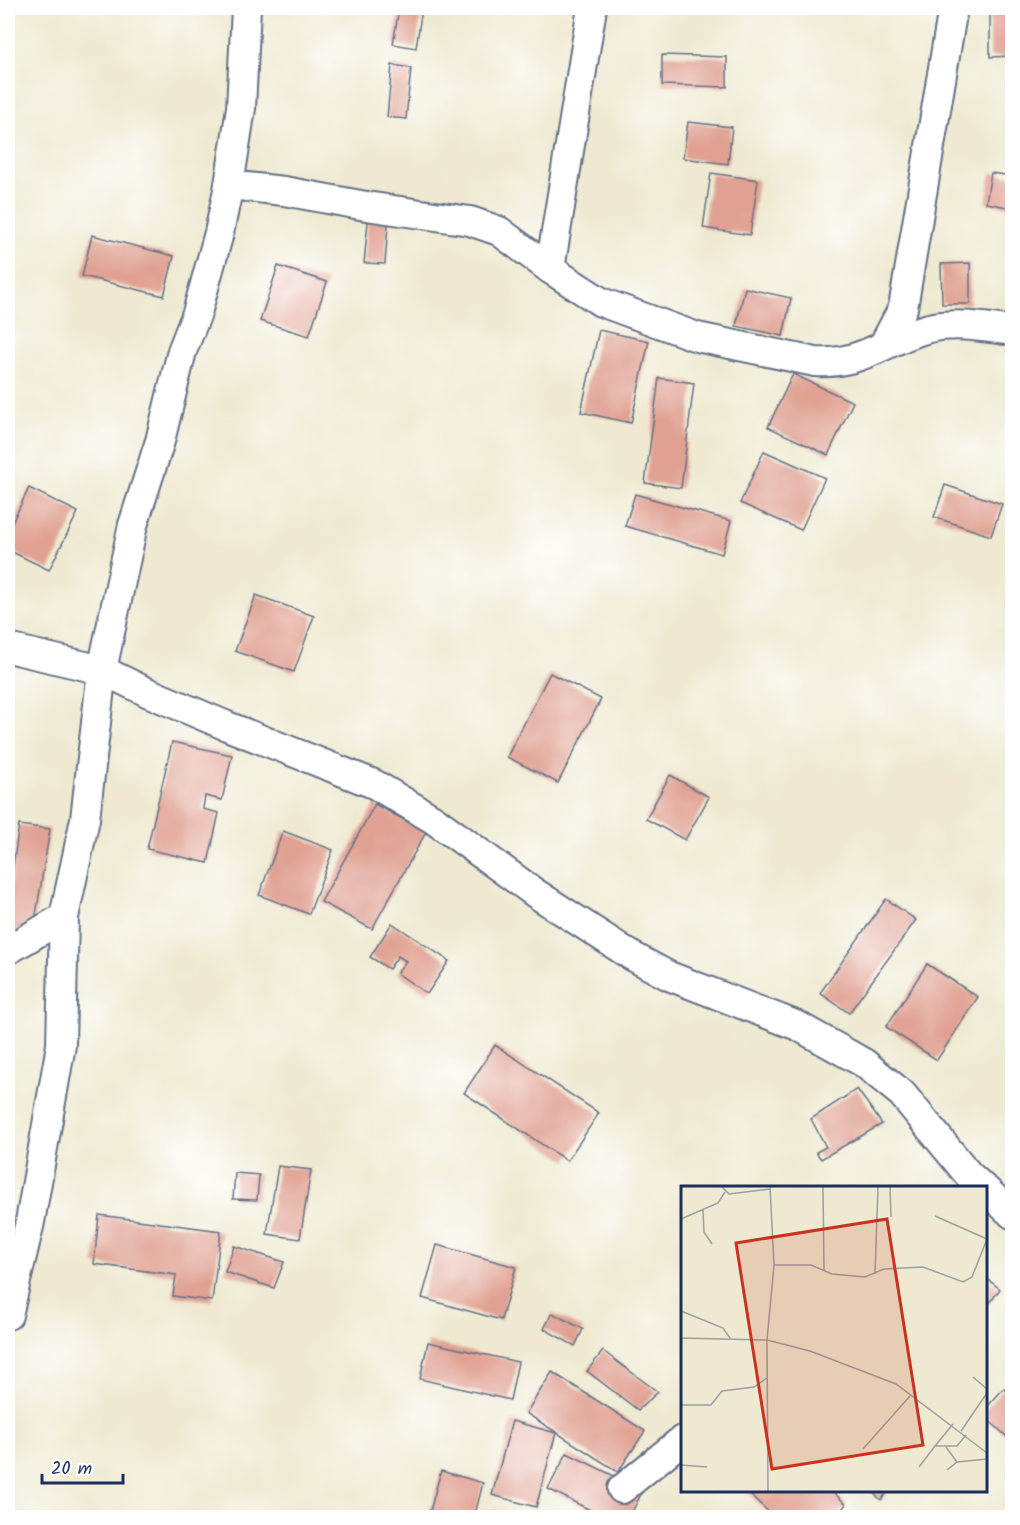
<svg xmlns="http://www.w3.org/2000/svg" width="1020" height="1525" font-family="Kalam,sans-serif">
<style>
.building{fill:#e0a192}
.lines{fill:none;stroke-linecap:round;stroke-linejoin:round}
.minor-casing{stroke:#657086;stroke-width:32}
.minor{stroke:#fff;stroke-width:28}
.inset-road{fill:none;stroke:#9a9fa2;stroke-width:1.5}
.view{fill:#c8321e;fill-opacity:0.15;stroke:#c8321e;stroke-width:3}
.inset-edge{fill:none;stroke:#1b2f5e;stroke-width:3}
</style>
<rect width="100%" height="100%" fill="#fff"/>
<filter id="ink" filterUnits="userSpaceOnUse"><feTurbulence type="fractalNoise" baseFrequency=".0167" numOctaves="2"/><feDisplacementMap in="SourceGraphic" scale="12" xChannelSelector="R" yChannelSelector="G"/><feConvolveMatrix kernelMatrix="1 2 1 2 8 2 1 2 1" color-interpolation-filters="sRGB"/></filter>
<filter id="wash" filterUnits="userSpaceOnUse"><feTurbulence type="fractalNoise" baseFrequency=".008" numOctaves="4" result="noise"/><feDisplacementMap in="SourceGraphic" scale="24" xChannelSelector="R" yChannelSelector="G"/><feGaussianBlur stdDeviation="1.35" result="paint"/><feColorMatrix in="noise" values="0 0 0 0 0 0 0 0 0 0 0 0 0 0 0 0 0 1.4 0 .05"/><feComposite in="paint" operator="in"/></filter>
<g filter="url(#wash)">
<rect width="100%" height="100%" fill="#eee9d0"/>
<g id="blocks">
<g class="building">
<polygon points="399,8 422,8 416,48 393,44"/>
<polygon points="990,8 1012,8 1012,56 990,57"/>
<polygon points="662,55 727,57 727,87 662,85"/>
<polygon points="392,65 411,68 406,119 387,117"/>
<polygon points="688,122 732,127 728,164 683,158"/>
<polygon points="711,173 758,180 750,235 703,228"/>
<polygon points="991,173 1012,176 1012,208 986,203"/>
<polygon points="369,211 389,213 385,264 364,263"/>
<polygon points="92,235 174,256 164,296 82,276"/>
<polygon points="970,263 970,304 942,304 941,264"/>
<polygon points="278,266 327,282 309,336 260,321"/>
<polygon points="745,288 791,298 783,336 736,326"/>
<polygon points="599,330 649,341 631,423 581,412"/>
<polygon points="793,374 853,402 828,455 768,427"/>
<polygon points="659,378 694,383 681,488 645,483"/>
<polygon points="764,451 825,478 801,530 740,503"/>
<polygon points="945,485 1002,504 991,536 934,517"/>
<polygon points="29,488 78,512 49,570 8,550 8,531"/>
<polygon points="635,494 731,521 722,554 625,526"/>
<polygon points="1011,572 1012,573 1012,609 1006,608"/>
<polygon points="256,595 314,616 294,672 235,651"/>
<polygon points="550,673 601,699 558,783 507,757"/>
<polygon points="172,742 232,755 222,800 205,796 203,809 219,813 208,863 147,849"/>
<polygon points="670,775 709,797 685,840 646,819"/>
<polygon points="375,804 426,832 372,929 321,902"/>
<polygon points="19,825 50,829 33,933 8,929 8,900"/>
<polygon points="283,831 333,850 309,914 259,895"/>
<polygon points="886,899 916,920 849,1013 820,993"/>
<polygon points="392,923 449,961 427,994 397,973 406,961 398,956 389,969 370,957"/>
<polygon points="927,964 978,997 937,1060 886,1027"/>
<polygon points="495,1045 599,1113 567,1161 464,1093"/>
<polygon points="857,1089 882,1124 821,1159 816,1152 826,1147 811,1119"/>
<polygon points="278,1166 311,1170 300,1239 267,1234"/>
<polygon points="235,1173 259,1175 257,1200 233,1199"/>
<polygon points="99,1215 221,1231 212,1301 173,1296 176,1275 94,1264"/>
<polygon points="437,1245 516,1267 501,1320 422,1298"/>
<polygon points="234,1246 284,1262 274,1288 225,1272"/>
<polygon points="986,1278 1000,1289 986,1308"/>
<polygon points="552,1313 583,1329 575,1346 544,1329"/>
<polygon points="428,1342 518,1362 510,1400 420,1379"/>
<polygon points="603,1351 658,1392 638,1410 587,1371"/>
<polygon points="552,1372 645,1431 618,1472 526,1413"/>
<polygon points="1004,1388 1012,1396 1012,1441 986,1418 986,1408"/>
<polygon points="512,1421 556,1433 536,1507 492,1495"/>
<polygon points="567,1453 643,1490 629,1518 606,1518 548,1489"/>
<polygon points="441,1471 483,1483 474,1518 428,1518"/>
<polygon points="745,1490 831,1490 846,1504 836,1518 775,1518"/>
<polygon points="870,1490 889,1490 881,1500"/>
<polygon points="495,1512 517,1517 517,1518 494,1518"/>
</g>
</g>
</g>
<g filter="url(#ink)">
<use href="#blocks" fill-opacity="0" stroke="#657086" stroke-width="1.5"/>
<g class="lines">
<defs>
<g id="minor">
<path d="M229,185L284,191L366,206L470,221L499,231L550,269L601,302L697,337L815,362C864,365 886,339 929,328C955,322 986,327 1012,331"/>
<polyline points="550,269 592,8"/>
<polyline points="883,346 903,308 953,8"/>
<polyline points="8,648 102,670 147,692 227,726 374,784 433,819 535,893 632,956 669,976 798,1026 864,1063 902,1094 968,1174 983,1188"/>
<polyline points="8,950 64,917"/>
<polyline points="986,1190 1012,1214"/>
<polyline points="8,1315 30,1222 61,1045 64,917 85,819 102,670 133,525 160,441 182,351 197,313 219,233 229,185 241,108 246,8"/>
<polyline points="622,1489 682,1440"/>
</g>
</defs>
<use href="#minor" class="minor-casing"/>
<use href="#minor" class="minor"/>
</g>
</g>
<g transform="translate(681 1186)">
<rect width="306" height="306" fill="#eee9d0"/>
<path class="inset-road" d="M41,1L48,8L89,3M142,1L143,84M209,1L210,31M22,24L23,46L31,58M254,30L306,53M0,33L37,17L44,6M93,79H130L151,88L184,91L203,83L242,81L282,96L291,91L306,53M194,88L197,1M0,125L42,142L49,152M0,152L86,154L129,165L215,198L306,267M292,191L306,203M0,219H30L41,205L73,201L86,192M280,245L306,207M254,260L272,238M265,261L276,276M182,263L229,210M0,279L26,281M238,281L254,260H276L285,249M266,284L276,276L306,273M87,305L86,154L93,79L89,1"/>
<path class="view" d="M206,33L242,259L91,283L55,57Z"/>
<rect width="306" height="306" class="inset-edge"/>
</g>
<rect width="1020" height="1525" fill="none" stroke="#fff" stroke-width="30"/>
<path d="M42 1474v9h81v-9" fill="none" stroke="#1b2f5e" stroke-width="3"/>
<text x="51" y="1474" font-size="18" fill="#1b2f5e" stroke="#ffffff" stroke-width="4.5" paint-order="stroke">20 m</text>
</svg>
